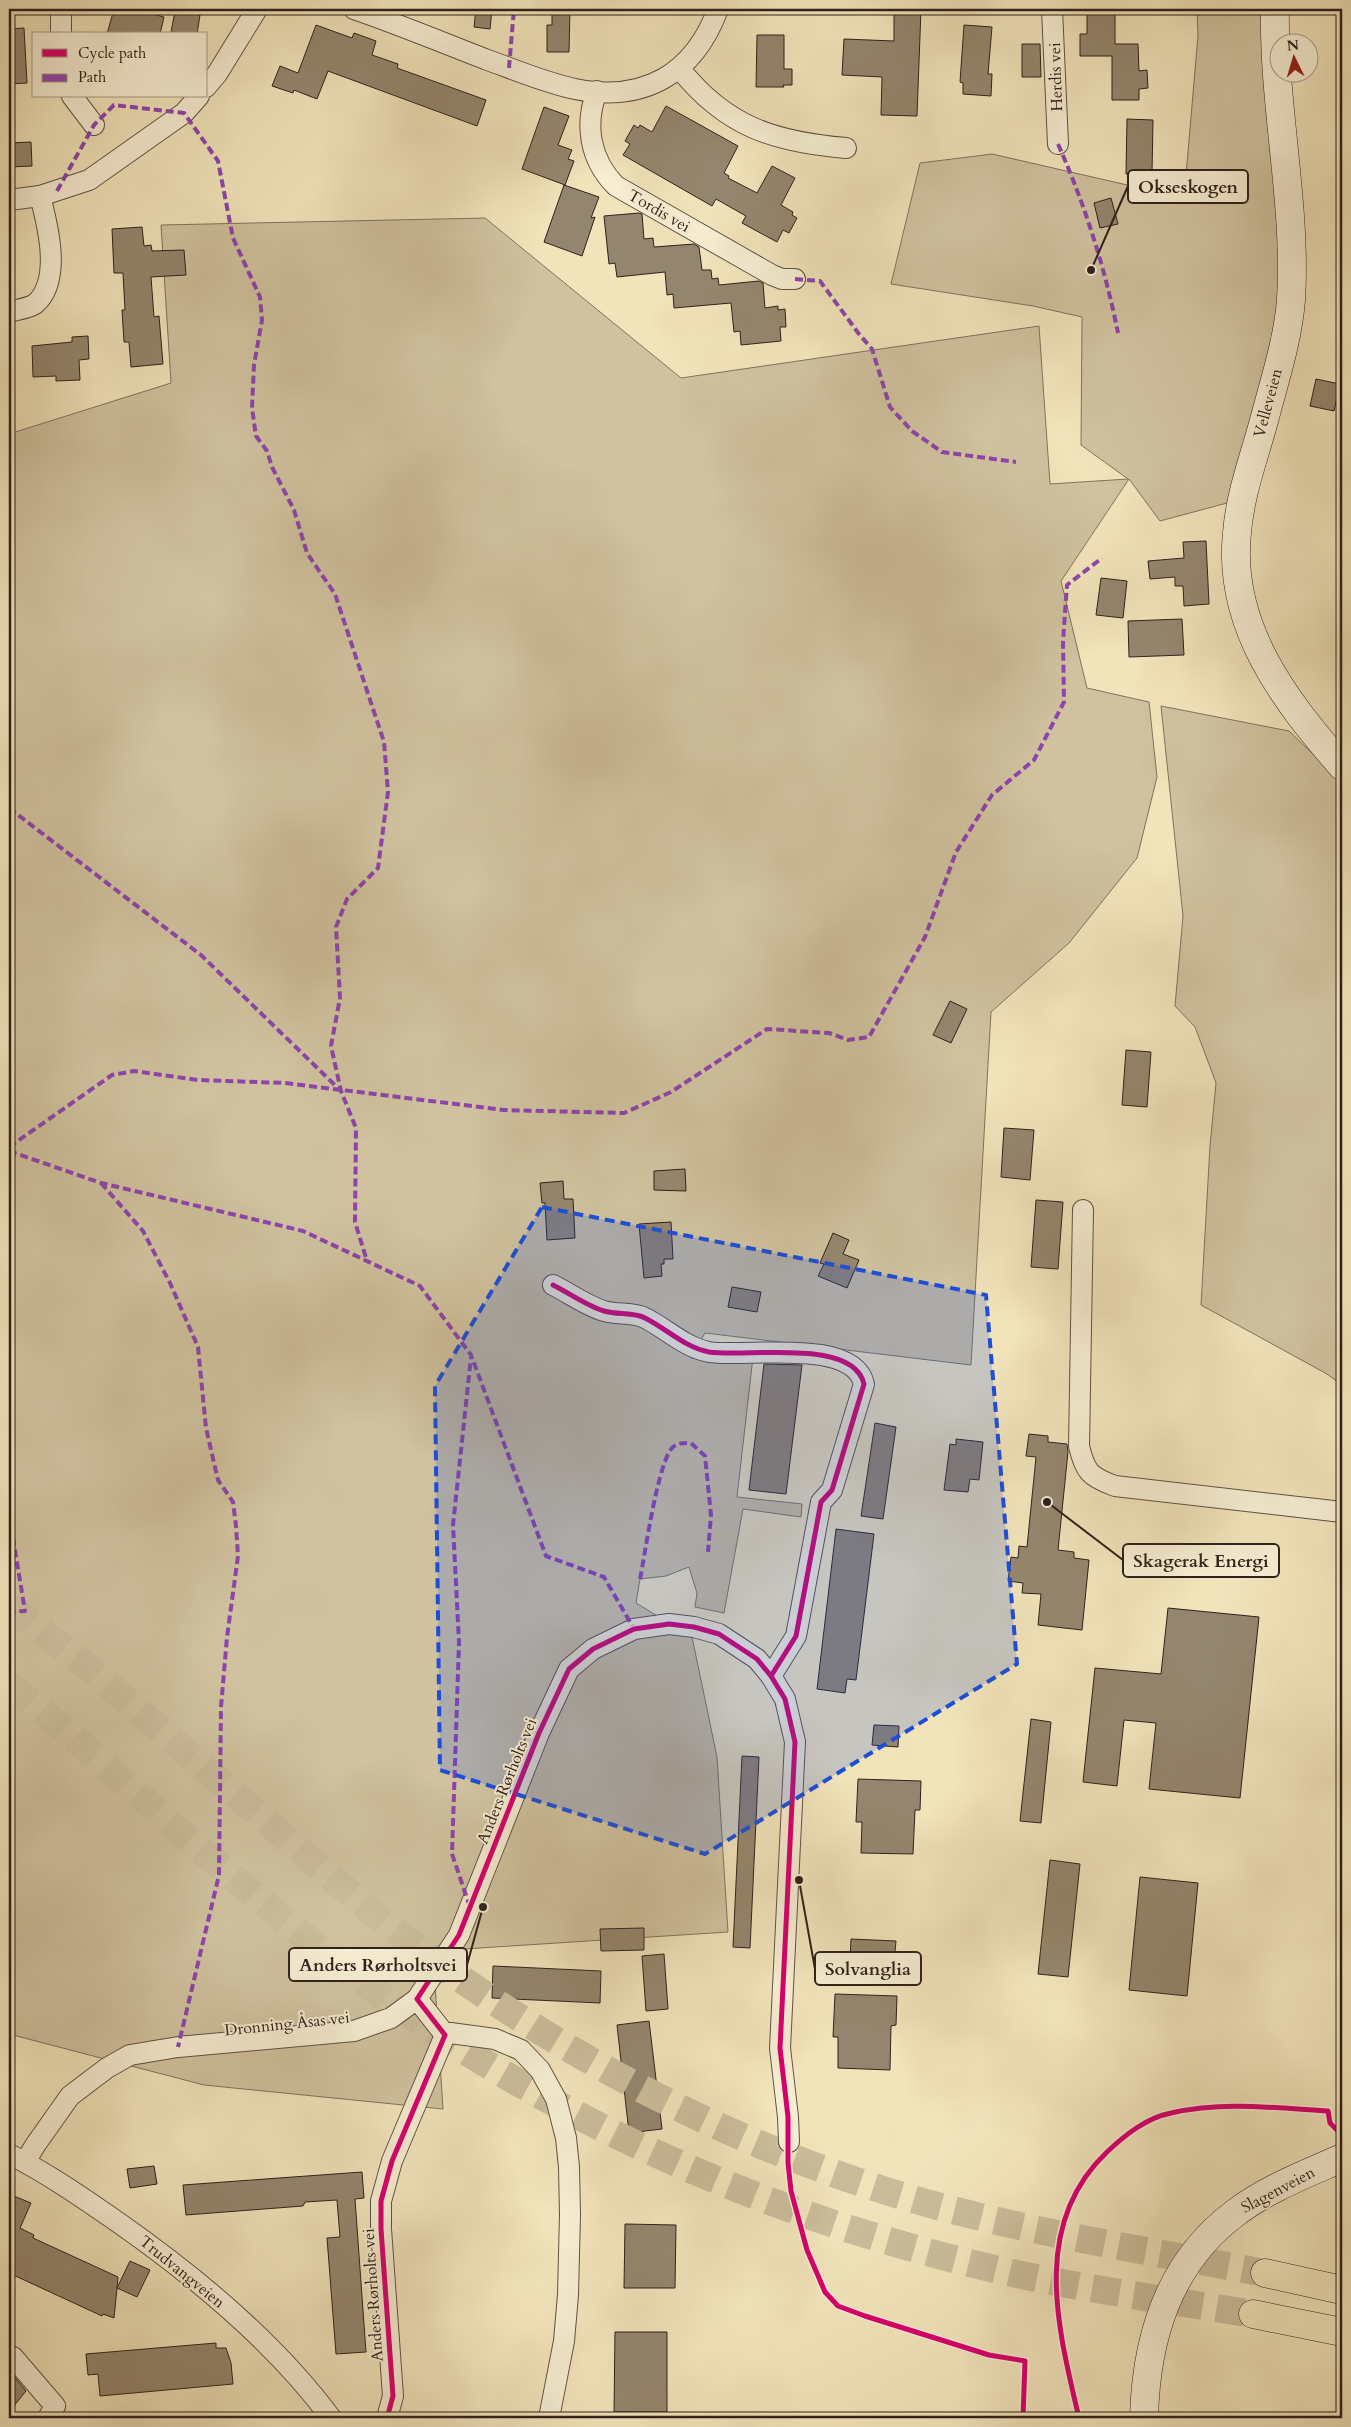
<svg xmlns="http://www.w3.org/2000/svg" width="1351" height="2427" font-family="Cardo,serif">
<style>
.green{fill:#d0c29f;stroke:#80725d}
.building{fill:#94866e;stroke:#2f211b}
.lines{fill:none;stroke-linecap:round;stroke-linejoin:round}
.primary-tunnel{stroke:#cabc9a;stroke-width:28;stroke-dasharray:28 14;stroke-linecap:butt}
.street-casing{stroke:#605243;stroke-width:22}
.secondary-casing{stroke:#2f211b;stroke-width:29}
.primary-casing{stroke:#2f211b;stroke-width:29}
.street{stroke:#f6edd2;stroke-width:20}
.secondary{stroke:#f6edd2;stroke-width:28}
.primary{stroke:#f1e3ba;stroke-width:28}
.quiet{stroke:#8e44ad;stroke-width:4;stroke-dasharray:8 4;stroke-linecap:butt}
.cycleway-casing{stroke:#f6edd2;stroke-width:8}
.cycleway{stroke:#d6006c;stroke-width:5}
.marked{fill:#1d4ed8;fill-opacity:0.2;stroke:#1d4ed8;stroke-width:4;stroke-dasharray:10 6;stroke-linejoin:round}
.labels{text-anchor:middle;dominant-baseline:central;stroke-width:4;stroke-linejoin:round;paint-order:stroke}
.street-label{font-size:16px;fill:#2f211b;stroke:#f6edd2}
.leader{fill:none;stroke:#2f211b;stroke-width:2}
.callout-dot{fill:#2f211b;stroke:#f6edd2;stroke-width:2}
.callout{fill:#f6edd2;stroke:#2f211b;stroke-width:2}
.callout-label{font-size:18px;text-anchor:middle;font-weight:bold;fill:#2f211b}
</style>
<rect width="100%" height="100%" fill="#f1e3ba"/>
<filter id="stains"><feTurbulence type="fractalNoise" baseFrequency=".004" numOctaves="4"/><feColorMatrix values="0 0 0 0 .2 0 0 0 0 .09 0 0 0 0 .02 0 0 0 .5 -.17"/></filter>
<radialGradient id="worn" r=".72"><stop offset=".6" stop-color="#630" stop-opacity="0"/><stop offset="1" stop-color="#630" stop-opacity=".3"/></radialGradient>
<g class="green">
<polygon points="1197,9 1279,9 1290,241 1242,499 1160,521 1129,479 1061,581 1087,688 1149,702 1157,777 1137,858 1069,943 991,1012 971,1365 705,1333 691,1358 753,1357 737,1497 802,1504 801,1517 743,1509 724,1613 695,1607 697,1593 689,1567 666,1576 640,1579 636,1603 692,1637 717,1757 728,1932 433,1951 443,2109 204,2085 9,2034 9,434 171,383 161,225 485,218 681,378 1039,326 1050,484 1128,479 1081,445 1082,317 1033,306 891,284 920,163 992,154 1184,198 1198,36"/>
<polygon points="1161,706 1289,731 1342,782 1342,1385 1327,1374 1201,1305 1210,1146 1216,1083 1195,1027 1175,1006 1183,916"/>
</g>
<g class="building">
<polygon points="114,9 132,13 133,9 164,17 160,34 107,34"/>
<polygon points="476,9 492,9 490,29 474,27"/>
<polygon points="552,9 570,9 569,52 547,52 547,25 552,25"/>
<polygon points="894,9 921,9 917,116 881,115 882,77 842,75 844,39 894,41"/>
<polygon points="1087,9 1115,9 1115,44 1138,44 1139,71 1147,70 1148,88 1139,89 1139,100 1112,100 1112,56 1080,56 1080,34 1087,34"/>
<polygon points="175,11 200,15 197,34 171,32"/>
<polygon points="316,25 352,38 354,33 376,41 372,55 398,64 397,68 486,100 477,126 328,71 317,99 294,90 293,93 272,86 280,66 298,73"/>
<polygon points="964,25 992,27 988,74 992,74 991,96 963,94 963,83 960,82"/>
<polygon points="24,28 27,83 9,84 9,29"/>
<polygon points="757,35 784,35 784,69 792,69 792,85 783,85 784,87 756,87"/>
<polygon points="1022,44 1040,44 1041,77 1022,77"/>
<polygon points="666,106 738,146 724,173 729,176 728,178 757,193 772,166 795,178 781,205 793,212 792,215 797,218 789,233 783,230 777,242 742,223 746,216 716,199 712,206 623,155 630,144 625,141 634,125 638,128 640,125 652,132"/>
<polygon points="544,107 569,116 558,145 572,150 568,159 574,161 565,185 522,169"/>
<polygon points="1127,119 1153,120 1152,174 1126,174"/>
<polygon points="31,142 32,166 9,167 9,143"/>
<polygon points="564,185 599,197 591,218 595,217 582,256 544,242"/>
<polygon points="1111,198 1118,224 1100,228 1094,203"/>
<polygon points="639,213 642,214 644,239 653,238 654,247 694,244 699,247 702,270 711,270 712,279 718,278 719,285 759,281 763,283 765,308 778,306 778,310 785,309 786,327 780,327 781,341 741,345 740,331 734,332 731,303 674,308 673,294 667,295 665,272 617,277 615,263 609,264 604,216"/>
<polygon points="142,227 144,246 151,245 152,251 184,250 186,275 151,277 154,317 159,316 163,364 131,367 129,342 124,342 122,310 125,310 123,273 114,273 112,229"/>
<polygon points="88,336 89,359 79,360 80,380 56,381 56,376 33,377 32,346 72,342 72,337"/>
<polygon points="1316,379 1340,384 1334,411 1310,406"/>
<polygon points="1206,541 1209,604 1184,606 1183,586 1175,586 1175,577 1150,579 1148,561 1184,558 1183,542"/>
<polygon points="1101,578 1127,581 1123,618 1096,615"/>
<polygon points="1182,619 1184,655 1129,657 1128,621"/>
<polygon points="950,1001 967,1009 951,1043 933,1035"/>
<polygon points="1126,1050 1151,1052 1147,1107 1122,1105"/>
<polygon points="1004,1128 1034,1130 1030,1180 1001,1177"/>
<polygon points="685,1169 686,1191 654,1190 654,1171"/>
<polygon points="563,1181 564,1199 573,1199 575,1238 547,1240 545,1203 542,1203 540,1183"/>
<polygon points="1036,1200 1063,1202 1058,1269 1031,1267"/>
<polygon points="671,1222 673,1259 664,1259 664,1264 661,1264 662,1276 644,1278 639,1224"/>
<polygon points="833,1233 849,1240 843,1254 859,1260 847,1288 818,1276 824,1264 820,1263"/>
<polygon points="732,1287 761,1292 757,1312 728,1307"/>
<polygon points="764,1364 802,1365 786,1494 749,1490"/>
<polygon points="875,1423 896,1427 883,1519 861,1516"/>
<polygon points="1029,1434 1048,1436 1048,1442 1067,1444 1068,1452 1058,1550 1074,1552 1074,1558 1089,1560 1082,1630 1038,1625 1041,1594 1022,1593 1023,1583 1008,1581 1011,1557 1018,1558 1019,1546 1027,1547 1036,1457 1026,1456"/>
<polygon points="956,1439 983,1442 979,1480 970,1479 968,1492 944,1490 950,1444 956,1445"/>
<polygon points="836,1529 874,1534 856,1680 847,1679 845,1693 817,1689"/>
<polygon points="1168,1608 1259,1617 1240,1798 1149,1789 1156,1723 1124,1720 1117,1786 1083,1782 1095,1668 1161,1674"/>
<polygon points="1031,1719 1051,1722 1041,1823 1020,1821"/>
<polygon points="874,1725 899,1726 898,1747 872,1745"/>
<polygon points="742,1756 759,1757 750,1948 733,1947"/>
<polygon points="858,1779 921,1781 920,1810 915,1810 913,1854 861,1853 862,1822 856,1822"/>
<polygon points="1050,1860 1080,1864 1068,1977 1038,1974"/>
<polygon points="1140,1877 1198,1883 1187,1996 1129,1990"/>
<polygon points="644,1928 644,1950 601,1951 600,1929"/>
<polygon points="851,1939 896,1941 894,1962 850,1960"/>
<polygon points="664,1954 668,2009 646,2011 642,1956"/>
<polygon points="493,1966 601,1971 600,2003 492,1998"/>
<polygon points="835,1994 897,1996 896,2025 891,2026 890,2070 838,2068 838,2037 833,2037"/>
<polygon points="649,2021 662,2129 629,2133 617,2025"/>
<polygon points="154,2166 157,2184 130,2188 127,2169"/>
<polygon points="362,2172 364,2198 355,2199 366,2352 336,2354 327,2238 340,2237 337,2200 305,2202 303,2206 186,2215 183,2185"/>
<polygon points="9,2194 31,2203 20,2228 34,2235 33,2238 118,2277 117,2288 130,2261 150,2270 137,2297 117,2288 114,2318 103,2314 102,2316 9,2273"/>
<polygon points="625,2224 676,2225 675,2288 624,2288"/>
<polygon points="615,2332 667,2332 667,2412 614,2412"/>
<polygon points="216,2343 216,2348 226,2348 231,2363 233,2384 100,2396 98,2374 88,2375 86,2354"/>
<polygon points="9,2370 26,2391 9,2412"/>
</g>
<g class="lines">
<g class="primary-tunnel">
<path d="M9,1606L84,1664L371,1912C523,2032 692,2128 877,2188C1003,2229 1135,2248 1265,2273"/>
<path d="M9,1685C53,1718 93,1755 134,1791C202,1851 270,1911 342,1966C536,2113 762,2216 999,2270C1082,2289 1168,2300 1253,2314"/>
</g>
<defs>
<g id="street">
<path d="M354,9C398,24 441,42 485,59C513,69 546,83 575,89C644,103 694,74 718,9"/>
<polyline points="1052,9 1058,144"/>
<polyline points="61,34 61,9"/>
<path d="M680,69C726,127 775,142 846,148"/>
<polyline points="206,87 217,74 257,9"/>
<path d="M597,91C584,125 590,160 616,186L772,275L782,279H795"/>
<polyline points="72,96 94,125"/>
<polyline points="9,200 40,196 89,180 184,113 199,96"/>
<path d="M9,312C16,310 29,308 35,304C62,281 48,226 40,196"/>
<path d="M1083,1210L1079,1446C1085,1472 1090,1477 1115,1486L1342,1512"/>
<path d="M553,1285C569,1293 587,1306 604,1311C617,1315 634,1312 645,1318C667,1329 684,1347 709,1352C745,1358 853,1337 864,1384L832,1490L821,1502L796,1636L771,1676"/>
<path d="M9,2154C47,2173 83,2198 119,2223C196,2277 274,2341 331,2418"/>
<polyline points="25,2162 36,2144 70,2096 107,2068 130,2055 178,2047 354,2031 391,2018 417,1999 443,2032 495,2039 521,2050 540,2070 556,2099 566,2138 569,2167 570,2215 568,2295 564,2341 549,2418"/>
<polyline points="13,2357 55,2406 48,2418"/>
<polyline points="387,2418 393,2396 381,2229 381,2201 392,2161 445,2035 417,1999 459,1935 539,1733 569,1669 593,1649 634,1629 669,1624 694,1627 719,1634 757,1659 771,1676 785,1699 795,1742 780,2048 788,2117 789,2142"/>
</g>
<g id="secondary">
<path d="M1275,9C1273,106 1297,204 1291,300C1288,339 1275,379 1265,417C1255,455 1240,493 1237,533C1227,626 1285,701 1342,766"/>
<path d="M1144,2418C1146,2338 1168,2264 1234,2214C1266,2189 1306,2174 1342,2158"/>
</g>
<g id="primary">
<polyline points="1265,2273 1342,2290"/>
<polyline points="1253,2314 1342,2332"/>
</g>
</defs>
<use href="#street" class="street-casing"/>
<use href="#secondary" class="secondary-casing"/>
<use href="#primary" class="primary-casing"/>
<use href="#street" class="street"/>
<use href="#secondary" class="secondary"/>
<use href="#primary" class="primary"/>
<g class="quiet">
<polyline points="509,68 514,9"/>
<path d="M1058,144C1085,205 1105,268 1118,333"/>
<polyline points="57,191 94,125 114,105 184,113 218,161 233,238 260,297 262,320 254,365 252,408 256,436 267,451 272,467 294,510 307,553 335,594 384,742 388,792 378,868 347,899 336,927 340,998 331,1046 341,1091 356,1128 355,1222 367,1261"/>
<polyline points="795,279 820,281 859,334 872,349 890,407 912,431 942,452 1016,462"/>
<polyline points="9,808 201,955 341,1091"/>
<polyline points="9,1147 112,1075 134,1071 198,1080 285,1083 504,1110 624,1113 671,1092 767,1029 829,1033 848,1040 869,1037 925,937 956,852 992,795 1034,760 1064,702 1063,641 1067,585 1102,558"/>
<polyline points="9,1151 101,1183 303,1231 420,1286 471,1355 546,1556 604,1577 634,1629"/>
<polyline points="101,1183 143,1231 170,1283 198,1347 206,1428 218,1480 233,1502 236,1526 238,1556 227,1637 221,1707 219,1875 178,2047"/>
<polyline points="9,1514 25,1611 9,1612"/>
<path d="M640,1579C645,1555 658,1460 673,1447C678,1443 684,1443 691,1443L705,1456L711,1515L708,1552"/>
<polyline points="470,1907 452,1854 459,1642 453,1525 471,1357"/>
</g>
<defs>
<g id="cycleway">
<path d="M553,1285C569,1293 587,1306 604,1311C617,1315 634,1312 645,1318C667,1329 684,1347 709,1352C745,1358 853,1337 864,1384L832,1490L821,1502L796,1636L771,1676"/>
<polyline points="387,2418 393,2396 381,2229 381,2201 392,2161 445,2035 417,1999 459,1935 539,1733 569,1669 593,1649 634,1629 669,1624 694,1627 719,1634 757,1659 771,1676 785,1699 795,1742 780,2048 788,2117 788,2163 791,2191 807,2250 825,2292 838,2306 865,2316 989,2355 1025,2361 1023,2418"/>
<path d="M1079,2418C1058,2328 1030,2225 1107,2152C1125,2135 1146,2118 1171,2113C1223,2101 1276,2108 1328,2111L1330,2123L1342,2135"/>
</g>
</defs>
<use href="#cycleway" class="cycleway-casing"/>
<use href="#cycleway" class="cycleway"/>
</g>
<path class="marked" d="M542,1207L986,1295L1017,1664L705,1854L440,1770L435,1386Z"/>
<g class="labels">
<g class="street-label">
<text transform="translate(1056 77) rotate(-92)">Herdis vei</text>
<text transform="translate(659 211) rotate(30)">Tordis vei</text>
<text transform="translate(1268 403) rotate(-75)">Velleveien</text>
<text transform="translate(507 1781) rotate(-68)">Anders Rørholts vei</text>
<text transform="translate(287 2024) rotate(-6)">Dronning Åsas vei</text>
<text transform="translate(1278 2190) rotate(-28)">Slagenveien</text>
<text transform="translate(182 2272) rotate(39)">Trudvangveien</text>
<text transform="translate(373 2295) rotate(-94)">Anders Rørholts vei</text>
</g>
</g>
<path class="leader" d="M1091 270L1128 186M1047 1502L1123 1560M483 1907L467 1965M799 1880L815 1969"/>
<g class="callout-dot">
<circle cx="1091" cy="270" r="5"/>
<circle cx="1047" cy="1502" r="5"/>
<circle cx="483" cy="1907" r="5"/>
<circle cx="799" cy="1880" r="5"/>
</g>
<g class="callout">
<rect x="1128" y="170" width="120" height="33" rx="5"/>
<rect x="1123" y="1544" width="156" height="33" rx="5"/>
<rect x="289" y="1948" width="178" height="33" rx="5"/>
<rect x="815" y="1952" width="106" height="33" rx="5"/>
</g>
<g class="callout-label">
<text x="1188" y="193">Okseskogen</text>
<text x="1201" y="1567">Skagerak Energi</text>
<text x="378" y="1971">Anders Rørholtsvei</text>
<text x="868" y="1975">Solvanglia</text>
</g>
<rect width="1351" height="2427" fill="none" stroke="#f1e3ba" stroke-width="30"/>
<rect x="10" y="10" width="1331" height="2407" fill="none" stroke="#2f211b" stroke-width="2.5"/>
<rect x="15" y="15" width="1321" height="2397" fill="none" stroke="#2f211b"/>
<rect x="32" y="32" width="175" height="65" fill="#f6edd2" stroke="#a69b89"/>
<rect x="42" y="49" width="25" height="8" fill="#d6006c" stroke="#a69b89"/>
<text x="78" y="58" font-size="15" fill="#2f211b">Cycle path</text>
<rect x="42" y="74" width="25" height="8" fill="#8e44ad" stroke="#a69b89"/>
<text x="78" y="82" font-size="15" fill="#2f211b">Path</text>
<g transform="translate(1294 58) rotate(355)"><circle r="24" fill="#f6edd2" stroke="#a69b89"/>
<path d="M0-4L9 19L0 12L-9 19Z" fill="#8f2418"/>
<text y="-8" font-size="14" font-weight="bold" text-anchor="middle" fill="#2f211b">N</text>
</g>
<rect width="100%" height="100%" filter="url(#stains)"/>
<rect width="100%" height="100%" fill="url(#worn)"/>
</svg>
